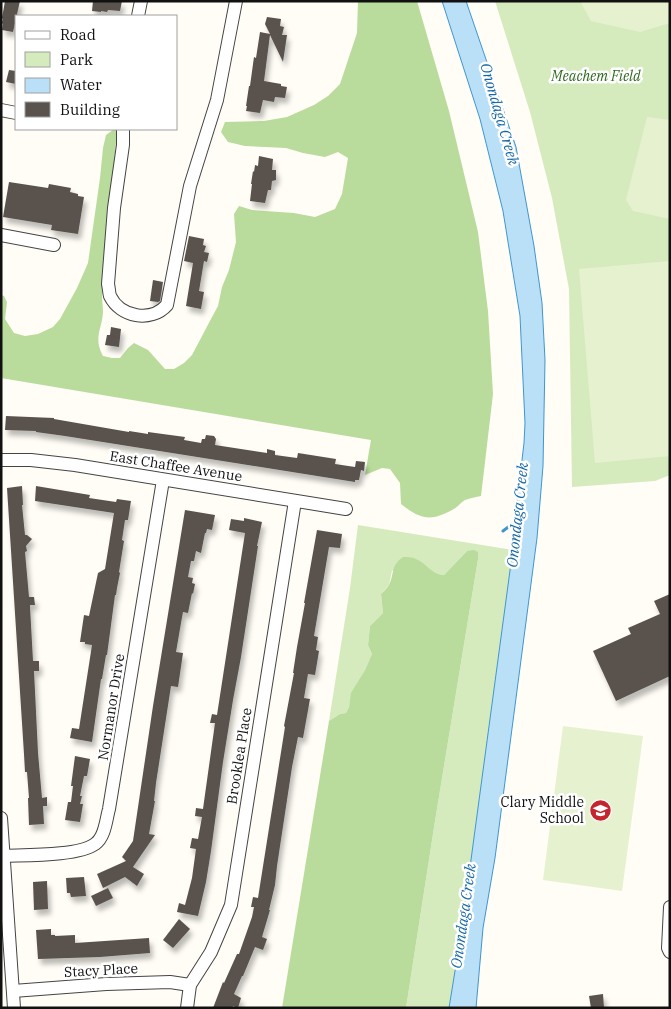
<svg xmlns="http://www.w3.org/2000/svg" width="671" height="1009" font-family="'IBM Plex Serif',serif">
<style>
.green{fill:#d5ebbd}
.forest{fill:#b9dc9c}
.pitch{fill:#e6f2cf}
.water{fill:#b9e0f7;stroke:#3f96cf}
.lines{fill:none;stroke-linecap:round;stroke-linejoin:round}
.stream{stroke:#3f96cf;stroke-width:3}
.building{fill:#5a524d;filter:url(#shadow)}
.minor-casing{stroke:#444;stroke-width:14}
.minor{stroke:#fff;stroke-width:12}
.labels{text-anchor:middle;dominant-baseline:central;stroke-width:5;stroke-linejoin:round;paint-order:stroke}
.park-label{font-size:14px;font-style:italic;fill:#2f6b1f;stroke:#fff}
.street-label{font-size:14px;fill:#111;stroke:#fff}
.poi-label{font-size:14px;fill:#111;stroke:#fff;text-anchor:end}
.water-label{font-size:15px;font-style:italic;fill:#1768a6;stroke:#fff}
</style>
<defs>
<filter id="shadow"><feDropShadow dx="3" dy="5.5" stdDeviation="2.5" flood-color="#0004"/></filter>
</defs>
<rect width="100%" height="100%" fill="#fffdf5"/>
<g class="green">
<polygon points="495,1 670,1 670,475 655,481 572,487 569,289 552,198 530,112"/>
<path d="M358,525L513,550L461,934L449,1008H406L435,821L478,559L467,551L444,575C433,574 424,565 416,559L392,571L389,585L381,594L383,613L370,626L368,645L372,654L365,670L352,693L349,707L346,713L340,714L329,721L350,588Z"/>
</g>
<g class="forest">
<path d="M358,1H417L449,111L478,232L488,311L493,394L481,496C476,497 470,498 465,500C460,503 457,508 452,510C430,522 420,519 401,504L400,483L390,469L382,468L365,475L371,440L1,378V295L4,296L7,302L5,319L14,333L25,336L38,334L53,327L60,319L77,288L88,263L100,178L103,148L106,135L114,129L117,131L102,295C102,301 103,307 103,312C102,330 93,337 103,356L112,358H120L128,348L134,343L148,350L165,369H174L184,363L192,355L211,319L218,306L222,287L229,270L236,242L234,214L239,206L252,210L294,213L315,217L335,209L342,194L348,158L338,152L325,157L303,153L286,148L245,146L228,142L221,132L225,122L264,121L287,117L314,105L328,96L340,84L357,33Z"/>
<path d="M474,550L478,552V559L435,821L406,1008H282L329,721L340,714L346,713L349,707L351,693L365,670L372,654L368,645L370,626L383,613L381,594C383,592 387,588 389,585C395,573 390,566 403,557C407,557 412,557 416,559C426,563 431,574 444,575L467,551Z"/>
</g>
<g class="pitch">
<polygon points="580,1 670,1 670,23 640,32 591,21"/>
<polygon points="647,117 670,120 670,219 633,211 626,200"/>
<polygon points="670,261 670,456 595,463 579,269"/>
<polygon points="563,726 643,736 622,891 543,880"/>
</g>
<polygon class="water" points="442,1 466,1 516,147 534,246 542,303 545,360 543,466 537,538 495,858 483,928 476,1008 449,1008 461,934 516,526 517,502 524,443 525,423 520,316 503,211 480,119"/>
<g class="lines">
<polyline class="stream" points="503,531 516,521"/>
</g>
<g class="building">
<polygon points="5,1 20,1 13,32 2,30 3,24 2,23 3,19 2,18"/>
<polygon points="93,1 122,1 120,11 108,10 107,12 101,11 101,12 92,11"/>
<polygon points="267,17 281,19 280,26 284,27 282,35 287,35 283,62 270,35 264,81 281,84 281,86 287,87 285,98 275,97 274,102 263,100 260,113 246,111 247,106 246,106 249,86 250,86 254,57 256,58 260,32 270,34 265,24"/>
<polygon points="9,70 16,71 16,84 6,82"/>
<polygon points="259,156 273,159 272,170 276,170 276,180 272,181 271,190 268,190 265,203 250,201 252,184 251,184 253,171 254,172 255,165 258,166"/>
<polygon points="9,182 48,188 49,184 71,188 70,192 78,194 78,196 84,197 78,234 51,230 52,225 3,217"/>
<polygon points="189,236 204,239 203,245 206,246 204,252 209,253 207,262 204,261 199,291 204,292 201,309 186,306 193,263 184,261"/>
<polygon points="153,280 163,282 160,301 158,302 150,301"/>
<polygon points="111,327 121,329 119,347 105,345 107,335 110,335"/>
<polygon points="6,416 54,418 54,419 129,432 129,431 148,434 148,432 185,437 184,440 201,443 202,439 205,439 206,435 214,436 216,439 215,445 267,453 267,449 275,451 275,455 297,458 298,453 336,459 335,464 355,467 356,461 365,462 364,471 361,470 359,480 355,480 355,482 65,436 36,432 36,431 5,430"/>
<polygon points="22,486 23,505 22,505 25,535 27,535 32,539 26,546 27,551 25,552 29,597 34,597 35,605 30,605 30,607 33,661 39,661 39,671 34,671 38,753 42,798 47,797 47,806 43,806 44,824 29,825 28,798 29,798 27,772 25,772 24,754 7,488"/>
<polygon points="36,486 90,495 89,498 116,502 117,499 131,501 128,520 125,520 122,540 124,541 119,572 120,573 117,588 116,595 115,595 107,655 106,655 102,679 101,679 92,742 70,738 72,728 79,729 92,645 85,644 85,642 80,642 84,615 89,616 98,573 105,569 114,513 35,501"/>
<polygon points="185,510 215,515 212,530 207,529 206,533 205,533 201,553 196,551 194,561 191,561 188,577 193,578 192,583 195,584 193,594 192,593 188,613 183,612 181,623 176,652 183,653 178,687 171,686 156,783 154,801 155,801 149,834 155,835 133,867 144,874 137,886 125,877 103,888 97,874 126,861 122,857 133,841 153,706"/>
<polygon points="244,518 262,522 257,546 258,546 241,657 233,700 223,762 211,851 206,882 198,916 177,912 179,903 185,905 192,878 196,849 190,848 192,838 198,839 202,817 195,816 196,808 203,809 215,723 210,723 212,714 217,715 245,533 229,530 231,519 244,521"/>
<polygon points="317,530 342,534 340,548 329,547 314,636 318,637 316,650 319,651 315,675 308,674 304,698 310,699 303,738 298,737 292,767 277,866 275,885 269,910 270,910 262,937 267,939 263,950 255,947 243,976 242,976 234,994 241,998 238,1008 233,1006 232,1008 213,1008 223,982 224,983 237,954 239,954 252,917 254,907 251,907 253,897 258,898 285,727 284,726 294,673 293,673 297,647 305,603 304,603"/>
<polygon points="670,594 670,676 616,701 593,651 631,634 628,628 660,614 654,601"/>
<polygon points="75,756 90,759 87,776 84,776 80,796 82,796 80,804 83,804 80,822 65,820 68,802 71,802 73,786 71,786"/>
<polygon points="84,877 86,896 71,897 70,893 67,893 66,878"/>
<polygon points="47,881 48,909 34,910 33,882"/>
<polygon points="108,888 113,898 96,906 91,896"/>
<polygon points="179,919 190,929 173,948 163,940"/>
<polygon points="51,929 51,935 55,935 55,936 75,935 75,943 149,938 150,953 100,957 38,959 36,930"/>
<polygon points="603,994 604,1008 591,1008 589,996"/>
</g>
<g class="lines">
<defs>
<g id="minor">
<polyline points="138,16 141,1"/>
<polyline points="1,110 16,113"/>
<path d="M123,129V145L114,208L108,284C109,288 109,293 110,296C120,317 151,323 167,305L190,186L217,100L236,1"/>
<polyline points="1,235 54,245"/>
<polyline points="1,460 31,460 75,465 346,509"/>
<polyline points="1,818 14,1008"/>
<path d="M4,856C25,855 79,856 95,844C105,837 106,820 109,809L163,480"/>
<polyline points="670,907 668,948 670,952"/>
<polyline points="13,991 106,984 170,982 190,985"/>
<polyline points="187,1008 190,985 211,952 231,905 295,501"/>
</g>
</defs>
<use href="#minor" class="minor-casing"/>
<use href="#minor" class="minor"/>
</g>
<defs>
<symbol id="school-disc" viewBox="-11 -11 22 22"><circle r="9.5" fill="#c4262e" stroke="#fff"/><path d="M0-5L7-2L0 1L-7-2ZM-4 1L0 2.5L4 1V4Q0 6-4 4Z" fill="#fff"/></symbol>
</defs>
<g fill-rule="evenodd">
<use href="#school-disc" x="588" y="798" width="25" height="25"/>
</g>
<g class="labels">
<g class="park-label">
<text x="596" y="76">Meachem Field</text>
</g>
<g class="street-label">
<text transform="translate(176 466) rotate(9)">East Chaffee Avenue</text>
<text transform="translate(111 707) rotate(-81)">Normanor Drive</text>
<text transform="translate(239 756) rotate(-81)">Brooklea Place</text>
<text transform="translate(101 970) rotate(-3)">Stacy Place</text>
</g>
<g class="poi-label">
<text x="584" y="802">Clary Middle<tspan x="584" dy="16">School</tspan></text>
</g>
<g class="water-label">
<text transform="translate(500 114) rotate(74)">Onondaga Creek</text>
<text transform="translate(517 515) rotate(-84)">Onondaga Creek</text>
<text transform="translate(463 916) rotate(-82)">Onondaga Creek</text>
</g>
</g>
<rect width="671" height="1009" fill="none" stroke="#111111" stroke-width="5"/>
<rect x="15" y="15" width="162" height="115" fill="#ffffff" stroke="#a0a0a0"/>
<rect x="25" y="31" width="25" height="8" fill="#ffffff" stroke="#a0a0a0"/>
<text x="60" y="40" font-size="15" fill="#111111">Road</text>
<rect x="25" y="52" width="25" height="15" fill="#d5ebbd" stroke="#a0a0a0"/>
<text x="60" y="65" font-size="15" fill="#111111">Park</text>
<rect x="25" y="78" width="25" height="15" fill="#b9e0f7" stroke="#a0a0a0"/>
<text x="60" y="90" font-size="15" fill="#111111">Water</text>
<rect x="25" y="102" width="25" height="15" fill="#5a524d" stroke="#a0a0a0"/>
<text x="60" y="115" font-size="15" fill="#111111">Building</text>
</svg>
